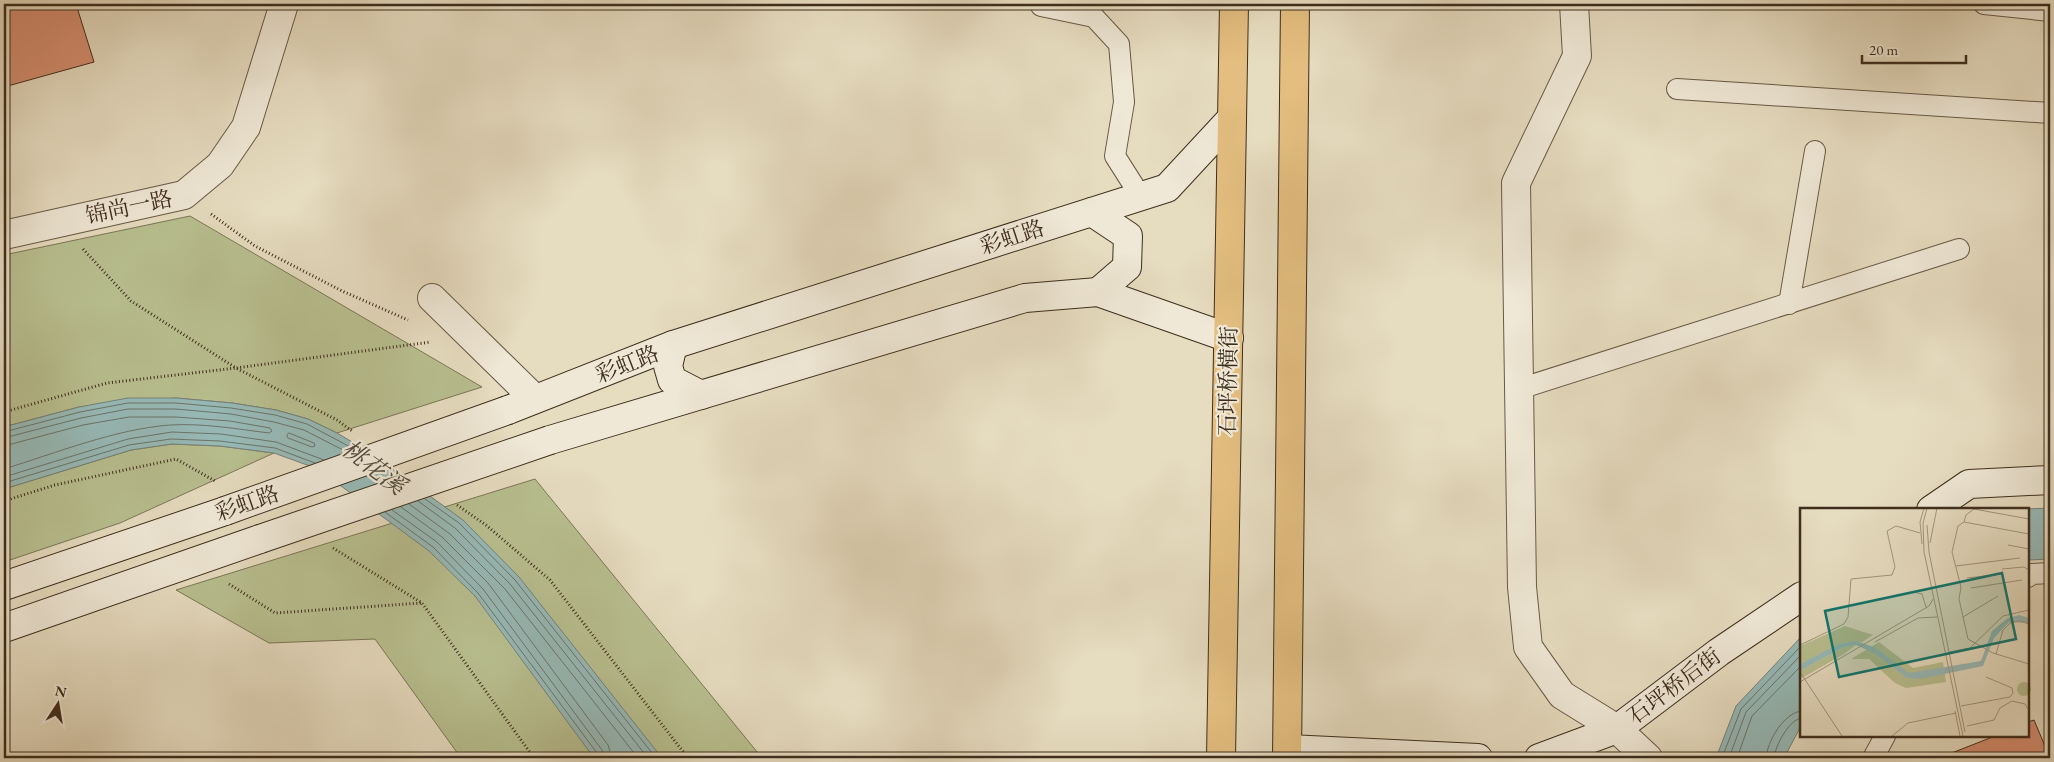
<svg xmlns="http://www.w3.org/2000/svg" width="2054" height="762" font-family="'EB Garamond','Noto Serif SC',serif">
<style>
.green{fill:#b8bf90;stroke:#7c7656}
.water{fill:#97bab8;stroke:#74827a}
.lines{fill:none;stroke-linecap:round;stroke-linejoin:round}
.shore{stroke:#6b746a;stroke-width:1}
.building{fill:#d68e70;stroke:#3f2e1d}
.lane-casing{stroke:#695a46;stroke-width:22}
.street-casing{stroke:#695a46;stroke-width:30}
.secondary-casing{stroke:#3f2e1d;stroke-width:30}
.primary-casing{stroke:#3f2e1d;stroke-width:30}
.path{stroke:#3f2e1d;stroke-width:3;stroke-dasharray:1 2.5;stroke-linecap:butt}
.lane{stroke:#efe8d6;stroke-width:20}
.street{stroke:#efe8d6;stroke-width:28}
.secondary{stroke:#efe8d6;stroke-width:28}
.primary{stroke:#e3be80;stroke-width:28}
.secondary-bridge-casing{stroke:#3f2e1d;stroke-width:30;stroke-linecap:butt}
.secondary-bridge{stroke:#efe8d6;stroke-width:28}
.labels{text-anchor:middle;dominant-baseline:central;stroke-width:4.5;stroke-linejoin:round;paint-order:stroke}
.street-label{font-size:22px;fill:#3f2e1d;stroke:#efe8d6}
.water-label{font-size:24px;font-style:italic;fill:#514a3c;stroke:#efe8d6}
.inset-road{fill:none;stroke:#a3967f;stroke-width:1}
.view{fill:#0f766e;fill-opacity:0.15;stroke:#0f766e;stroke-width:2.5}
.inset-edge{fill:none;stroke:#3f2e1d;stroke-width:2.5}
</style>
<rect width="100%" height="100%" fill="#e6dcc0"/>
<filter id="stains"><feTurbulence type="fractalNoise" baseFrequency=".004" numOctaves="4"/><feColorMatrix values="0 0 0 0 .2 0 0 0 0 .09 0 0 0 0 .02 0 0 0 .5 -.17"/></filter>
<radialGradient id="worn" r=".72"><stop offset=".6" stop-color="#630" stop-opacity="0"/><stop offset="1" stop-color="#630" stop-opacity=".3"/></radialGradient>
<g class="green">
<polygon points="190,216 482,387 337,433 308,419 276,410 232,403 176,398 79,407 4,427 4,255"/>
<polygon points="172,444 220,446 274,453 120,523 4,562 4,489 131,450"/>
<polygon points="535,479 762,758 461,758 375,639 269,643 176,590"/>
</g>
<g class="water">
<polygon points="128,398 176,398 232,403 276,410 308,419 337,433 369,452 463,520 519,577 662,758 594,758 475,596 429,551 318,469 274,453 220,446 172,444 131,450 4,489 4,427 79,407"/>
<polygon points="2050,508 2050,559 2028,560 2026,509"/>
<polygon points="1801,637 1801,726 1784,758 1716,758 1736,706"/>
</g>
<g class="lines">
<g class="shore">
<polyline points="4,432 80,412 128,403 176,403 231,408 275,415 307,424 354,449"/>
<polygon points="289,433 314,443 315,446 312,447 288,438 287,436"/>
<polyline points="4,438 81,418 128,409 176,409 231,414 274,422 304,430 347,452"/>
<path d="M4,446L83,425L129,417H176L230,421L270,428L272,431L269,433C237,429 203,423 170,425C116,429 56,453 4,469"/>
<polyline points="4,477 128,439 172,432 221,434 276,442 324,460"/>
<polyline points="4,483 129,445 171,439 220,441 275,448 315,463"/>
<polyline points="425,499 459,523 515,580 656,758"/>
<polyline points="418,501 455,528 510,584 648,758"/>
<polyline points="409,504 450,534 505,589 638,758"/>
<polyline points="401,507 442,537 488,583 608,745 612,758"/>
<polyline points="392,510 437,542 483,589 602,750 604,758"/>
<polyline points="385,512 433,547 478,593 597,753 598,758"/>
<polyline points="1722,758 1741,709 1802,645"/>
<polyline points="1729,758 1746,712 1802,654"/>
<polyline points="1737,758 1752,716 1802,665"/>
<path d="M1766,758C1767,742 1784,712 1802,711"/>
<path d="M1774,758C1775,746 1789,719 1802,718"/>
</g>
</g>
<g class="building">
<polygon points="4,4 76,4 94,62 4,87"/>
<polygon points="2034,720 2050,758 1939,758 1995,736 2028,736 2028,722"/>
</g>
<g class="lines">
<defs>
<g id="lane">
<polyline points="1984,4 2050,11"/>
<polyline points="1041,6 1094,17 1119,44 1124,102 1115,156 1141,197"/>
<polyline points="1677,89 2050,113"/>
<polyline points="1789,304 1815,151"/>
<polyline points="1519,389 1959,249"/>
<polyline points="2028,577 2032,574 2050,573"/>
<polyline points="1873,758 1885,736"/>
</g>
<g id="street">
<polyline points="1574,4 1577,56 1516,183 1522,587 1528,647 1562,695 1617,729 1648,758"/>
<polyline points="4,235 184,195 220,165 246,127 284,4"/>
<polyline points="432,298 535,399"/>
</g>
<g id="secondary">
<polyline points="1092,212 1128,236 1127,267 1098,292"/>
<polyline points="673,345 668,366 672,380 701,395"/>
<polyline points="508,410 673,345 1167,188 1231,119"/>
<polyline points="550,440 1025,298 1098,292 1229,338"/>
<polyline points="1931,510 1969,484 2050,480"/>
<polyline points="4,586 225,511"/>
<polyline points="4,628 260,539"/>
<polyline points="1288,749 1478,758"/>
<polyline points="1539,758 1617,729 1719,652 1802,596"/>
</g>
<g id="primary">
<polyline points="1221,758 1234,4"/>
<polyline points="1287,758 1295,4"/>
</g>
</defs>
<use href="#lane" class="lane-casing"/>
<use href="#street" class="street-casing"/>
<use href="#secondary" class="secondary-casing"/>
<use href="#primary" class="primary-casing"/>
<g class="path">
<polyline points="211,214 255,246 342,291 408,320"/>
<polyline points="83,249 131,301 236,368 431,342"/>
<polyline points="4,412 107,383 236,368 337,420 352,431"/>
<polyline points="4,501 55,485 176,459 215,481"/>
<polyline points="457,505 486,525 550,580 688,758"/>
<polyline points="333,548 422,603 534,758"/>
<polyline points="229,584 275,613 422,603"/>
</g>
<use href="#lane" class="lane"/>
<use href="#street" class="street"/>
<use href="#secondary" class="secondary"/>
<use href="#primary" class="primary"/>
<defs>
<g id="secondary-bridge">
<polyline points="225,511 508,410"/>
<polyline points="260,539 550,440"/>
</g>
</defs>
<use href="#secondary-bridge" class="secondary-bridge-casing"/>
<use href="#secondary-bridge" class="secondary-bridge"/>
</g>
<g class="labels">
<g class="street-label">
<text transform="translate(129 207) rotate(-12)">锦尚一路</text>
<text transform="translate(1012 237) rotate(-18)">彩虹路</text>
<text transform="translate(627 364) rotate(-21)">彩虹路</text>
<text transform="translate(1228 381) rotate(-89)">石坪桥横街</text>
<text transform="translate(247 503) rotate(-19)">彩虹路</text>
<text transform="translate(1674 686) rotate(-37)">石坪桥后街</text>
</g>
<g class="water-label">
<text transform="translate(374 467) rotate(37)">桃花溪</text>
</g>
</g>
<g transform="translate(1800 508)">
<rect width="229" height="229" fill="#e6dcc0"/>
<path d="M45,118L73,127L62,134L43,135L0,156V138ZM79,134L113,160L143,154L146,174L106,180L95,175L69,151H51ZM56,137L44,146L0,171V163L44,139ZM217 181a7 7 0 1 1 14 0a7 7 0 1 1-14 0Z" fill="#b8bf90"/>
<path d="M219,107L229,110V115L209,114L194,130L183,158L120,171L107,170L76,146L56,137L44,139L0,163V156L39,136L56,133L74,139L109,165L181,153L192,123L208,110Z" fill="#97bab8"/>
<path class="inset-road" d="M127,0L123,15L124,44L163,228M164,14L166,7L174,1L229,11M127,17L129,44L165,224M229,26L164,14L158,18L152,44L161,79L159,91L168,131L193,145L229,156M130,35L137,0M122,36L120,14L124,0M208,37L229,41M156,58L220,50M202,61L224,59L229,62M167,70L202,66M171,80L222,72M114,84L122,86L126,99M163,109L198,88M75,134L118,110L137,109M0,137L44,116L48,109L51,71L92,67L95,59L87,23L96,18L120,25M149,144L170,140L203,108L229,102M196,146L203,122L210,115L220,113L229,116M0,164L42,228M0,174L129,98L133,91M161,198L210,189L213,185L212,180L186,169M155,203L160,228M167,218L194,212L200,200L212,193L225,196L228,201M92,228L108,215L156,205"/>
<path class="view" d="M202,65L216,131L39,169L25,103Z"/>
<rect width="229" height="229" class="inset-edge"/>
</g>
<rect width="2054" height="762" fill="none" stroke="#e6dcc0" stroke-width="20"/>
<rect x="5" y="5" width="2044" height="752" fill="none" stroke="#3f2e1d" stroke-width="2.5"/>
<rect x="10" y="10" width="2034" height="742" fill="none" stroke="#3f2e1d"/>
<g transform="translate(58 704) rotate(12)" stroke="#efe8d6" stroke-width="4" paint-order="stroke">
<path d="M0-4L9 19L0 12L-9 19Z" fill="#3f2e1d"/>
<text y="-8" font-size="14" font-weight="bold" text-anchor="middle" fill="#3f2e1d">N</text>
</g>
<path d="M1862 55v8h104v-8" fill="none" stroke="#3f2e1d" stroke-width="2.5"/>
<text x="1869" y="55" font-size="15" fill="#3f2e1d" stroke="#efe8d6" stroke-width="4" paint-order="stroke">20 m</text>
<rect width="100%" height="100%" filter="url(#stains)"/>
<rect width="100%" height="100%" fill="url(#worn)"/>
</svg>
